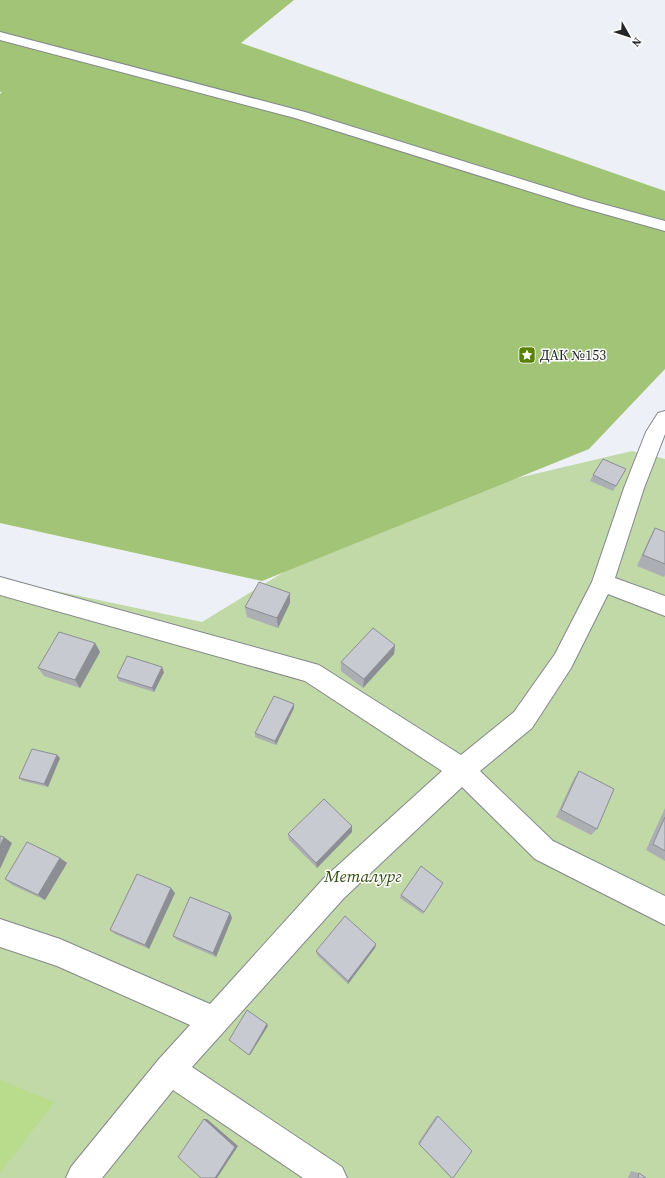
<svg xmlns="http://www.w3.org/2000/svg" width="665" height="1178" font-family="'Source Serif 4',serif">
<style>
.green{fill:#c1d8a7}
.forest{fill:#a2c476}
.water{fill:#b8db8c}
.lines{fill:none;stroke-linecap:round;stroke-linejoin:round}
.minor-casing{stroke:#83878d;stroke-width:2}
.major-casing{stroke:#83878d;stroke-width:2}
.minor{fill:#fff;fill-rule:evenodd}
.major{fill:#fff;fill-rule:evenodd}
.wall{fill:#abafb4}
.shaded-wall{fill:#8b8e92}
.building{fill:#c7cbd1;stroke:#8b8e92}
.labels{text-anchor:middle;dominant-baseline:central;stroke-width:3;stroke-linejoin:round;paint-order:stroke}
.poi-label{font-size:14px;fill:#242628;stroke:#fefefe;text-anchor:start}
.near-park-label{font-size:17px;font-style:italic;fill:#394f17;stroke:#fefefe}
</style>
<rect width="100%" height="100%" fill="#edf1f7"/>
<polygon class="green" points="632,451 665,459 665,1178 0,1178 0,579 202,622 387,509"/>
<polygon class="forest" points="0,0 294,0 241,43 665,191 665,369 589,449 262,581 0,523 0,94 2,92 0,92"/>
<polygon class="water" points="0,1080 54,1102 0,1173"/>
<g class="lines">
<defs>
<polygon id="minor" points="665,411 665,434 644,488 615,578 665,596 665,616 608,594 571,668 532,728 480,771 553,841 665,896 665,925 535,859 462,787 344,898 192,1067 342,1167 347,1178 303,1178 173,1090 102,1178 66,1178 71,1167 159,1059 190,1025 57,966 0,947 0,919 60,939 210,1004 324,878 442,771 305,681 0,595 0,577 319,665 461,755 514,712 555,654 592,582 624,488 646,432 658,413"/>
<polygon id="major" points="0,32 305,112 588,200 665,221 665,231 576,206 295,118 0,40"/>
</defs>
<use href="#minor" class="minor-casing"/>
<use href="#major" class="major-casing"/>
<use href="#minor" class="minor"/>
<use href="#major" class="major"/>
</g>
<g class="wall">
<polygon points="623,474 613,491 590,481 593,475"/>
<polygon points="655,528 665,532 665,575 664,577 637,566 649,539"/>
<polygon points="290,603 278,628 247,617 245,607"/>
<polygon points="95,643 100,652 80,688 44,676 38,668"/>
<polygon points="395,645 394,654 363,688 341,671 341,662"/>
<polygon points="164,672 154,692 119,681 117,677"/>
<polygon points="294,704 294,708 276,745 255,737 255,733"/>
<polygon points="57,755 60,758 48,787 23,781 19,778"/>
<polygon points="579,771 597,829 591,835 556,817 574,778"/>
<polygon points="665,808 665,861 646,850"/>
<polygon points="352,826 352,832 317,868 289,840 288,834"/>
<polygon points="60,858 67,863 45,900 12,885 5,879"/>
<polygon points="443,883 423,914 400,898 401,895"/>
<polygon points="175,893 149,949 115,934 110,930"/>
<polygon points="232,918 216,957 177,940 173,936"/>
<polygon points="376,944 375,948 348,984 317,955 316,951"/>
<polygon points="436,1116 438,1116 453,1178 451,1178 418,1143"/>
<polygon points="631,1171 639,1173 646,1178 628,1178"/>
</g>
<g class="shaded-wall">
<polygon points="290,593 290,603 278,628 277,618"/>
<polygon points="95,643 100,652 80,688 75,680"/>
<polygon points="395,645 394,654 363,688 364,679"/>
<polygon points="162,667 164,672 154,692 152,688"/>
<polygon points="294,704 294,708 276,745 275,741"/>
<polygon points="57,755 60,758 48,787 44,784"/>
<polygon points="352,826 352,832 317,868 316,863"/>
<polygon points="4,837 12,843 0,869 0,846"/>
<polygon points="60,858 67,863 45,900 38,895"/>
<polygon points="171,888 175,893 149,949 145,945"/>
<polygon points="230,913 232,918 216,957 213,953"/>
<polygon points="376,944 375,948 348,984 348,981"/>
<polygon points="267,1024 268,1026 250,1055 249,1055"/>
<polygon points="204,1119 207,1119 238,1146 217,1178 215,1178"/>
</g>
<g class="building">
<polygon points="603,459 626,469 616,486 593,475"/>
<polygon points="655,528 665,532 665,564 643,555"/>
<polygon points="259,582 290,593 277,618 245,607"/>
<polygon points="373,628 395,645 364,679 341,662"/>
<polygon points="59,632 95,643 75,680 38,668"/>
<polygon points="127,656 162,667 152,688 117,677"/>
<polygon points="274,696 294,704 275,741 255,733"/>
<polygon points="32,749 57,755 44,784 19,778"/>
<polygon points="579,771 614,789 597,829 561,810"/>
<polygon points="324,799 352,826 316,863 288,834"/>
<polygon points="665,817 665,851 653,844"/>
<polygon points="0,836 4,837 0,846"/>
<polygon points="27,842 60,858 38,895 5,879"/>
<polygon points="421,866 443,883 424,912 401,895"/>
<polygon points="137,874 171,888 145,945 110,930"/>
<polygon points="190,897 230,913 213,953 173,936"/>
<polygon points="345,916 376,944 348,981 316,951"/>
<polygon points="247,1010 267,1024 249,1055 229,1040"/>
<polygon points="438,1116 472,1151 453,1178 452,1178 419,1144"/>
<polygon points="204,1119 235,1147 215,1178 201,1178 178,1157"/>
<polygon points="639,1173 646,1178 638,1178"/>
</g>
<defs>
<symbol id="sight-square" viewBox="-11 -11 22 22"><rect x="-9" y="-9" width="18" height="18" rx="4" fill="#598102" stroke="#fefefe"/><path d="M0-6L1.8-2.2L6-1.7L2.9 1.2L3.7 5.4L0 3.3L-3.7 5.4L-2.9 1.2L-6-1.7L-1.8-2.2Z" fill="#fff"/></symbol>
</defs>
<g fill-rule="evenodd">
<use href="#sight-square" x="517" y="345" width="20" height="20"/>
</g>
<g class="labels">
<g class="poi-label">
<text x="540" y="355">ДАК №153</text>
</g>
<g class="near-park-label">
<text x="363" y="876">Металург</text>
</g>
</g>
<g transform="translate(629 36) rotate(129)" stroke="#fefefe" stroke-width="3" paint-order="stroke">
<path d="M0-3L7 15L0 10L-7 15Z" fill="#242628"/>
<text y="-6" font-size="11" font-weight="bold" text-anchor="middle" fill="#242628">N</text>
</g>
</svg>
